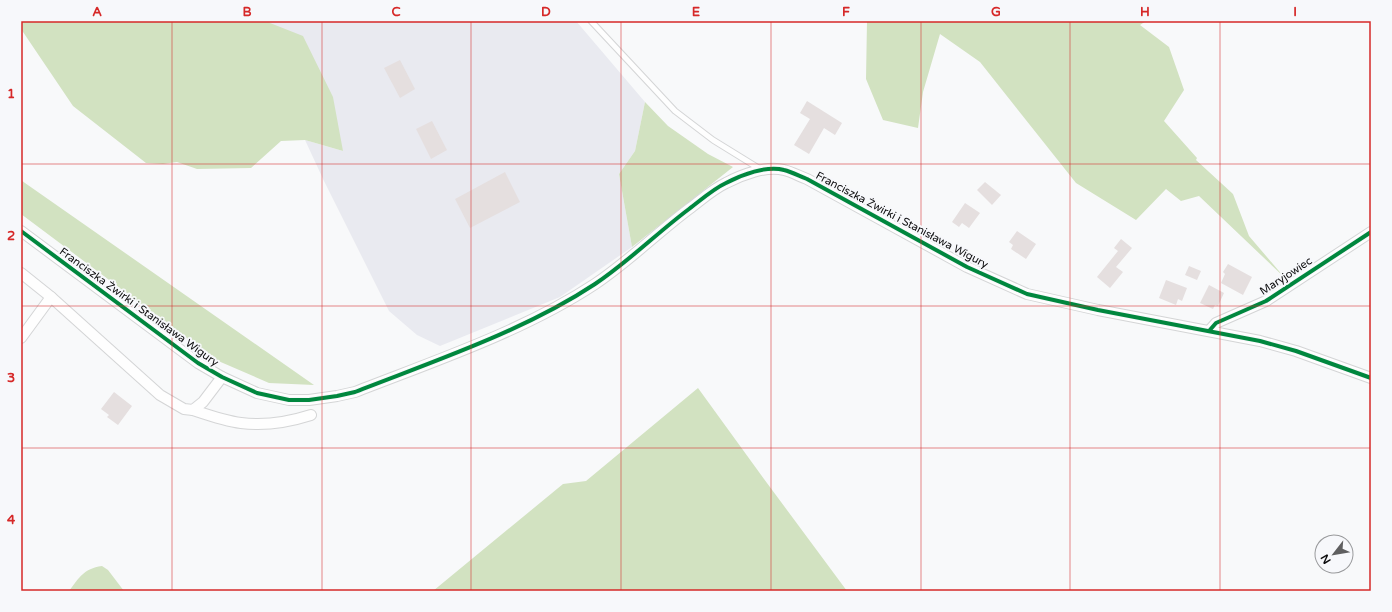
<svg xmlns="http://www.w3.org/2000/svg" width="1392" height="612" font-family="'Varela Round',sans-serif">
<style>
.built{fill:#e9eaf0}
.green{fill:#d2e2c1}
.building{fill:#e5dfdf}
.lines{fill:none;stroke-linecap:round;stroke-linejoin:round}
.service-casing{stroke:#d4d5d6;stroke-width:7}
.minor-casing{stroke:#d4d5d6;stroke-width:12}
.service{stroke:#fefefe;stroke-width:5}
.minor{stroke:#fefefe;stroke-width:10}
.cycleway-casing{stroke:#f7f8fb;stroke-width:6}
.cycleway{stroke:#00873e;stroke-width:4}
.grid{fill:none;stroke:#d62828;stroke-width:1;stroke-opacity:0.55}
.labels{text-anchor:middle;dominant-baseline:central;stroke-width:4;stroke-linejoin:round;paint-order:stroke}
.street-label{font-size:11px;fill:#0c0c0d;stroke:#f7f8fb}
.neatline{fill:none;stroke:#d62828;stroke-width:1.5}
.grid-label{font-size:13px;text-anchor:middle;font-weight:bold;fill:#d62828}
</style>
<rect width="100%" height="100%" fill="#f8f9fa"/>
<polygon class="built" points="269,21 576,21 645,102 635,151 619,174 632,247 560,297 440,346 417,335 389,311 324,181 305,140 343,151"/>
<g class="green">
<polygon points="21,21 269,21 270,23 303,36 333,97 343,151 305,140 281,141 251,168 197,169 177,162 163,164 146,163 73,106 21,29"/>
<polygon points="867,21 1146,21 1140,25 1169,47 1184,90 1164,121 1197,158 1196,160 1233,194 1249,236 1284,277 1199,196 1181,201 1166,189 1136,220 1076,183 980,62 940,34 923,92 918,128 883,120 866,79"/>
<polygon points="645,102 668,126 708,154 733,167 632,247 619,174 635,151"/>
<polygon points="21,180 25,183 314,385 269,383 216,360 21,214"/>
<polygon points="698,388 764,479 847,591 433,591 563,484 586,481"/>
<path d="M102,566L108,570L124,591H69C80,577 83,569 102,566Z"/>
</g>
<g class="building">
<polygon points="400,60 415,89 400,98 384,68"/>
<polygon points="807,101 842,123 835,135 824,128 809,154 794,145 810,119 800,113"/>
<polygon points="432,121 447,150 431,159 416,129"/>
<polygon points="505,172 520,202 470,228 455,199"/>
<polygon points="985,182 1001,195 992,205 977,190"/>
<polygon points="965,203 980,213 969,228 962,223 959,227 952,222"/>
<polygon points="1017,231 1036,244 1026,259 1011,249 1013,245 1009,242"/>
<polygon points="1121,239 1132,248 1116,267 1123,272 1110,288 1097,277 1118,251 1114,248"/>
<polygon points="1228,264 1252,277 1243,295 1221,283 1225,274 1223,272"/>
<polygon points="1189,266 1201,271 1197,280 1185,275"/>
<polygon points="1166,280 1187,288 1182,301 1178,299 1176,305 1159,298"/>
<polygon points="1209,285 1224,293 1218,306 1215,305 1213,309 1200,303"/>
<polygon points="114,392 132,406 118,425 107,417 109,415 101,409"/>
</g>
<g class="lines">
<defs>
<polyline id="service" points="591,21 675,111 713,140 760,169"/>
<g id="minor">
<path d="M21,231L198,363L222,377L257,393L289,400H309L337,396L355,392C434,361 524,331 595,284C628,262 657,233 689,209C701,200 713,189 726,183C741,175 767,165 784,170C792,172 799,176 807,179L967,267L1027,294L1098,310L1260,341L1296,351L1371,378"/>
<polyline points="21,273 51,297"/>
<polyline points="1209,331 1216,323 1266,301 1371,232"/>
<polyline points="21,338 51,297 160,395 184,409 193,410 203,402 222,377"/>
<path d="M193,410C208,415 225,421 241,423C264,426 289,422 311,415"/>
</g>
</defs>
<use href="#service" class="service-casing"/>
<use href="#minor" class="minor-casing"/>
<use href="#service" class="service"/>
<use href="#minor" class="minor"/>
<defs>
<g id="cycleway">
<path d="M21,231L198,363L222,377L257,393L289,400H309L337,396L355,392C434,361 524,331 595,284C628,262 657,233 689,209C701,200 713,189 726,183C741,175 767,165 784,170C792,172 799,176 807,179L967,267L1027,294L1098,310L1260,341L1296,351L1371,378"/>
<polyline points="1209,331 1216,323 1266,301 1371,232"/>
</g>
</defs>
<use href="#cycleway" class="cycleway-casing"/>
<use href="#cycleway" class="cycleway"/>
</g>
<path class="grid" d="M172,21V591M322,21V591M471,21V591M621,21V591M771,21V591M921,21V591M1070,21V591M1220,21V591M21,164H1371M21,306H1371M21,448H1371"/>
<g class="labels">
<g class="street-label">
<text transform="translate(902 220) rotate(28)">Franciszka Żwirki i Stanisława Wigury</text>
<text transform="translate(1286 276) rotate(-33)">Maryjowiec</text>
<text transform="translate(139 307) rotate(36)">Franciszka Żwirki i Stanisława Wigury</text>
</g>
</g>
<rect width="1392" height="612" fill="none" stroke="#f7f8fb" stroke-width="44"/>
<g transform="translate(1334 554) rotate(239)"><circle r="19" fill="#f7f8fb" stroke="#999a9c"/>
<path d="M0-3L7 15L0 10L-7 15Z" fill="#5f5f60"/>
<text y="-6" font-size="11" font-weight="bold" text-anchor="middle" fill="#0c0c0d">N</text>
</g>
<rect x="22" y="22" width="1348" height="568" class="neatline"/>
<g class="grid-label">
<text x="97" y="16">A</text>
<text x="247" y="16">B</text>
<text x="396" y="16">C</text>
<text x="546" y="16">D</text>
<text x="696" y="16">E</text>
<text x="846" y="16">F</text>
<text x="996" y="16">G</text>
<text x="1145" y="16">H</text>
<text x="1295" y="16">I</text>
<text x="11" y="98">1</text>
<text x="11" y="240">2</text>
<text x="11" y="382">3</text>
<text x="11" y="524">4</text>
</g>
</svg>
